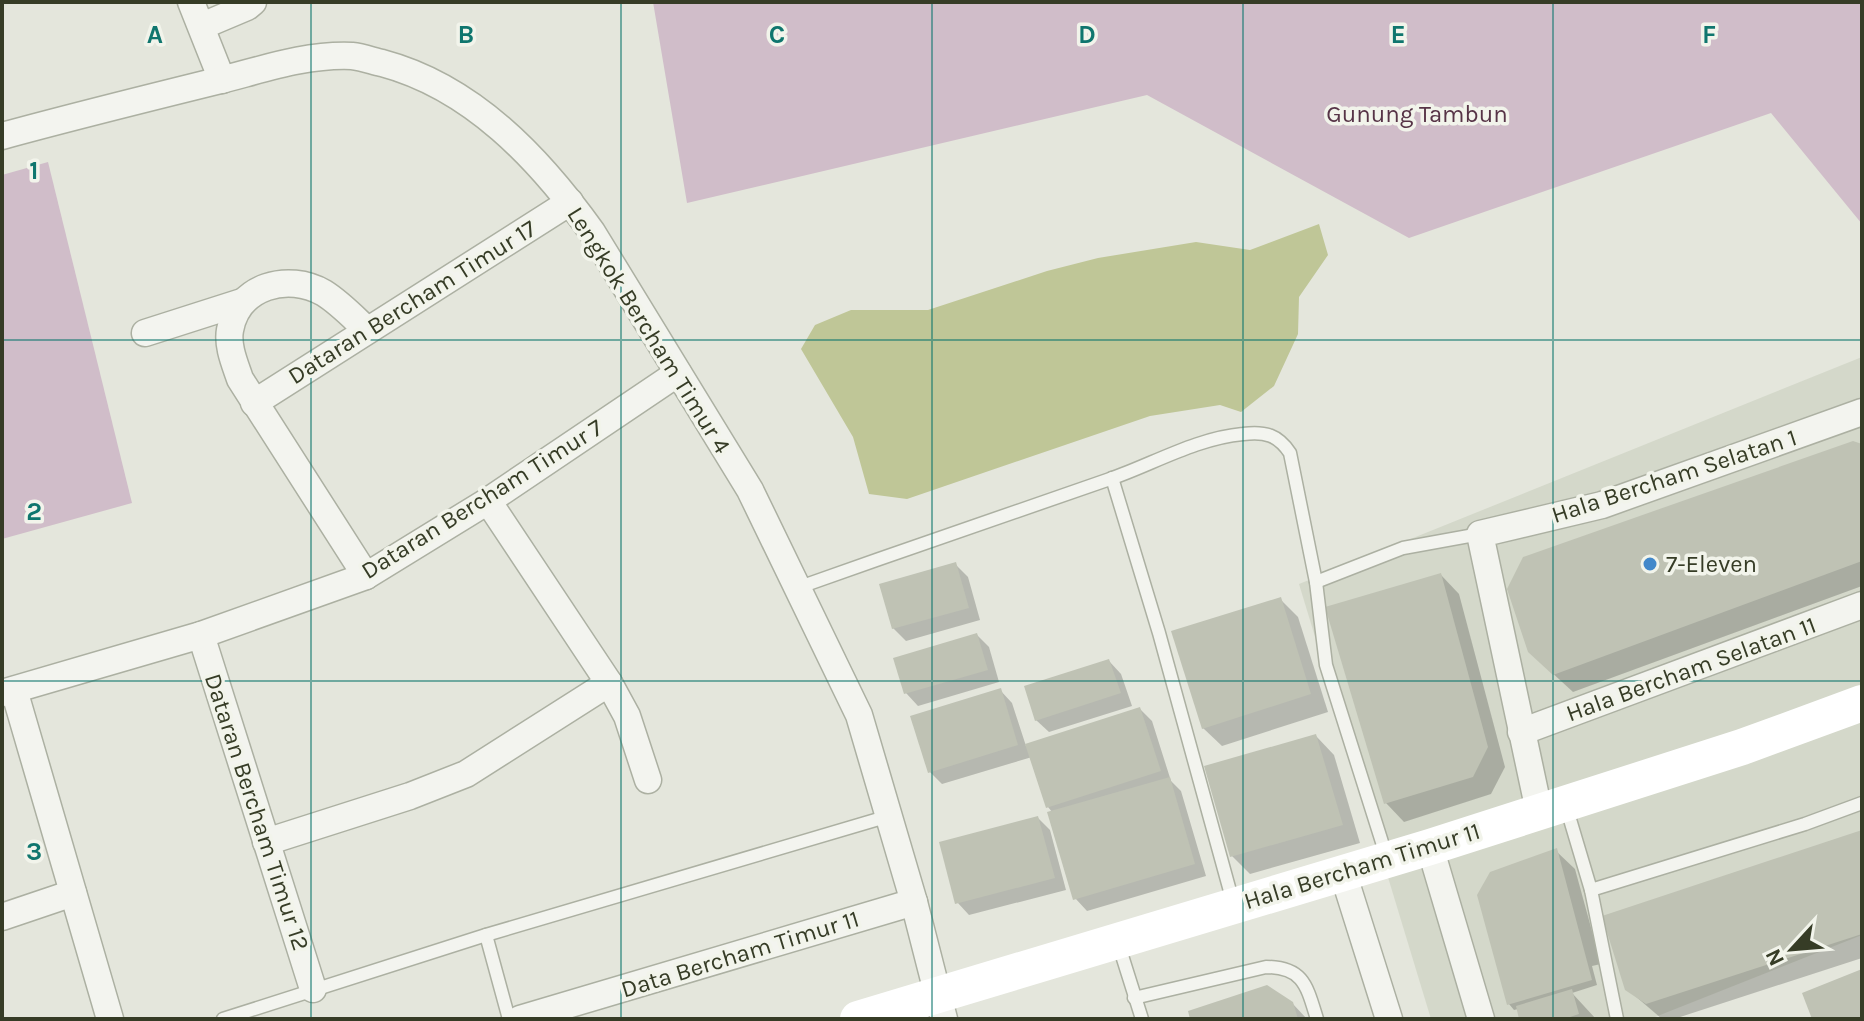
<svg xmlns="http://www.w3.org/2000/svg" width="1864" height="1021" font-family="Karla,sans-serif">
<style>
.built{fill:#d4d8ca}
.green{fill:#d0bdc9}
.water{fill:#bfc697}
.shadow{fill:#0003}
.building{fill:#bfc2b4}
.lines{fill:none;stroke-linecap:round;stroke-linejoin:round}
.lane-casing{stroke:#acb0a2;stroke-width:15}
.street-casing{stroke:#acb0a2;stroke-width:29}
.lane{stroke:#f3f4ef;stroke-width:12}
.street{stroke:#f3f4ef;stroke-width:26}
.secondary{stroke:#fff;stroke-width:36}
.grid{fill:none;stroke:#0f766e;stroke-width:2;stroke-opacity:0.55}
.poi-dot{fill:#4288ca;stroke:#f2f4eb;stroke-width:3}
.labels{text-anchor:middle;dominant-baseline:central;stroke-width:7;stroke-linejoin:round;paint-order:stroke}
.park-label{font-size:24px;fill:#573447;stroke:#f2f4eb}
.street-label{font-size:24px;fill:#363c26;stroke:#f2f4eb}
.poi-label{font-size:24px;fill:#363c26;stroke:#f2f4eb;text-anchor:start}
.grid-label{font-size:26px;text-anchor:middle;font-weight:bold;fill:#0f766e;stroke:#f2f4eb;stroke-width:7;stroke-linejoin:round;paint-order:stroke}
</style>
<rect width="100%" height="100%" fill="#e4e6dc"/>
<polygon class="built" points="1862,357 1862,935 1650,1019 1431,1019 1299,584"/>
<g class="green">
<polygon points="653,2 1862,2 1862,224 1771,113 1409,238 1147,95 687,203"/>
<polygon points="48,162 132,503 2,539 2,175"/>
</g>
<polygon class="water" points="1319,224 1328,255 1299,297 1298,334 1274,386 1241,412 1220,405 1150,416 907,499 869,494 853,437 801,349 815,325 851,310 928,310 1047,271 1098,258 1196,242 1250,250"/>
<g class="shadow">
<polygon points="1862,446 1862,586 1573,692 1549,670"/>
<polygon points="956,565 968,577 980,620 906,641 893,628"/>
<polygon points="1441,575 1459,594 1505,767 1491,794 1404,822 1386,803"/>
<polygon points="1280,599 1298,617 1328,712 1222,746 1203,728"/>
<polygon points="977,635 989,647 999,682 918,706 906,693"/>
<polygon points="1109,661 1121,674 1132,706 1049,732 1036,720"/>
<polygon points="1000,690 1012,703 1026,746 1140,709 1152,721 1171,781 1181,791 1206,876 1087,911 1075,898 1053,813 1048,807 1032,757 942,784 930,772"/>
<polygon points="1316,736 1334,755 1360,843 1250,874 1232,856"/>
<polygon points="1038,818 1050,830 1066,890 969,915 957,902"/>
<polygon points="1862,832 1862,958 1674,1019 1662,1019 1627,989"/>
<polygon points="1556,851 1575,869 1601,964 1592,966 1597,985 1572,993 1596,1019 1522,1019 1518,1009 1514,1010 1509,1004"/>
<polygon points="1292,1003 1307,1019 1192,1019"/>
</g>
<g class="building">
<polygon points="1853,441 1862,444 1862,561 1553,675 1528,652 1507,589 1523,557"/>
<polygon points="956,562 969,608 892,629 879,584"/>
<polygon points="1441,573 1488,747 1473,777 1384,804 1325,607"/>
<polygon points="1281,597 1311,694 1202,729 1171,631"/>
<polygon points="977,633 988,670 904,694 893,658"/>
<polygon points="1109,659 1121,693 1035,721 1024,686"/>
<polygon points="1001,688 1018,745 928,773 910,716"/>
<polygon points="1140,707 1161,771 1046,808 1025,744"/>
<polygon points="1316,734 1343,825 1230,857 1204,766"/>
<polygon points="1170,777 1195,864 1073,900 1047,812"/>
<polygon points="1038,816 1055,878 955,904 939,842"/>
<polygon points="1862,830 1862,934 1646,1004 1625,990 1602,916"/>
<polygon points="1557,848 1592,980 1507,1005 1477,895 1490,872"/>
<polygon points="1862,969 1862,1019 1812,1019 1802,993"/>
<polygon points="1267,985 1293,1002 1298,1019 1190,1019 1188,1011"/>
<polygon points="1572,989 1579,1014 1564,1019 1519,1019 1516,1006"/>
</g>
<g class="lines">
<defs>
<g id="lane">
<polyline points="1112,478 1159,633 1233,902"/>
<polyline points="1316,582 1403,548 1480,534"/>
<path d="M797,588C901,551 1005,515 1110,479C1153,464 1197,438 1243,434C1265,431 1278,435 1290,453L1316,582L1326,665L1387,858"/>
<polyline points="1566,806 1591,890 1805,824 1862,803"/>
<polyline points="1591,890 1617,1019"/>
<polyline points="486,935 509,1019"/>
<polyline points="1119,946 1142,1019"/>
<path d="M1134,998L1266,967C1304,967 1307,987 1317,1019"/>
<polyline points="223,1019 486,935 889,816"/>
</g>
<g id="street">
<polyline points="191,2 222,80"/>
<polyline points="202,26 247,7 253,2"/>
<path d="M2,136C75,116 148,98 221,80C264,69 307,54 352,56C362,57 373,61 382,63C472,87 539,158 592,232L750,490L859,715L914,902L944,1019"/>
<polyline points="145,333 242,302"/>
<polyline points="254,403 570,202"/>
<polyline points="488,501 609,683 627,716 648,780"/>
<path d="M366,576L240,379C235,364 227,346 230,330C238,286 288,272 324,293C340,303 353,317 367,330"/>
<polyline points="201,635 313,989"/>
<polyline points="14,690 110,1019"/>
<polyline points="2,693 201,635 366,576 488,501 678,373"/>
<polyline points="1521,732 1862,605"/>
<polyline points="1539,811 1480,534 1602,505 1862,412"/>
<polyline points="266,842 410,796 466,774 609,683"/>
<polyline points="1430,847 1481,1019"/>
<polyline points="1343,873 1389,1019"/>
<polyline points="2,917 73,893"/>
<polyline points="520,1019 914,902"/>
</g>
</defs>
<use href="#lane" class="lane-casing"/>
<use href="#street" class="street-casing"/>
<use href="#lane" class="lane"/>
<use href="#street" class="street"/>
<polyline class="secondary" points="858,1019 1430,847 1742,747 1862,703"/>
</g>
<path class="grid" d="M311,2V1019M621,2V1019M932,2V1019M1243,2V1019M1553,2V1019M2,340H1862M2,681H1862"/>
<circle class="poi-dot" cx="1650" cy="564" r="8"/>
<g class="labels">
<g class="park-label">
<text x="1417" y="114">Gunung Tambun</text>
</g>
<g class="street-label">
<text transform="translate(412 302) rotate(-32)">Dataran Bercham Timur 17</text>
<text transform="translate(649 330) rotate(58)">Lengkok Bercham Timur 4</text>
<text transform="translate(1674 476) rotate(-18)">Hala Bercham Selatan 1</text>
<text transform="translate(482 499) rotate(-32)">Dataran Bercham Timur 7</text>
<text transform="translate(1691 669) rotate(-20)">Hala Bercham Selatan 11</text>
<text transform="translate(257 812) rotate(72)">Dataran Bercham Timur 12</text>
<text transform="translate(1362 866) rotate(-17)">Hala Bercham Timur 11</text>
<text transform="translate(740 954) rotate(-17)">Data Bercham Timur 11</text>
</g>
<g class="poi-label">
<text x="1666" y="564">7-Eleven</text>
</g>
</g>
<g class="grid-label">
<text x="155" y="43">A</text>
<text x="466" y="43">B</text>
<text x="777" y="43">C</text>
<text x="1087" y="43">D</text>
<text x="1398" y="43">E</text>
<text x="1709" y="43">F</text>
<text x="34" y="179">1</text>
<text x="34" y="520">2</text>
<text x="34" y="860">3</text>
</g>
<rect width="1864" height="1021" fill="none" stroke="#363c26" stroke-width="8"/>
<g transform="translate(1792 949) rotate(244)" stroke="#f2f4eb" stroke-width="6" paint-order="stroke">
<path d="M0-6L14 30L0 20L-14 30Z" fill="#363c26"/>
<text y="-12" font-size="22" font-weight="bold" text-anchor="middle" fill="#363c26">N</text>
</g>
</svg>
